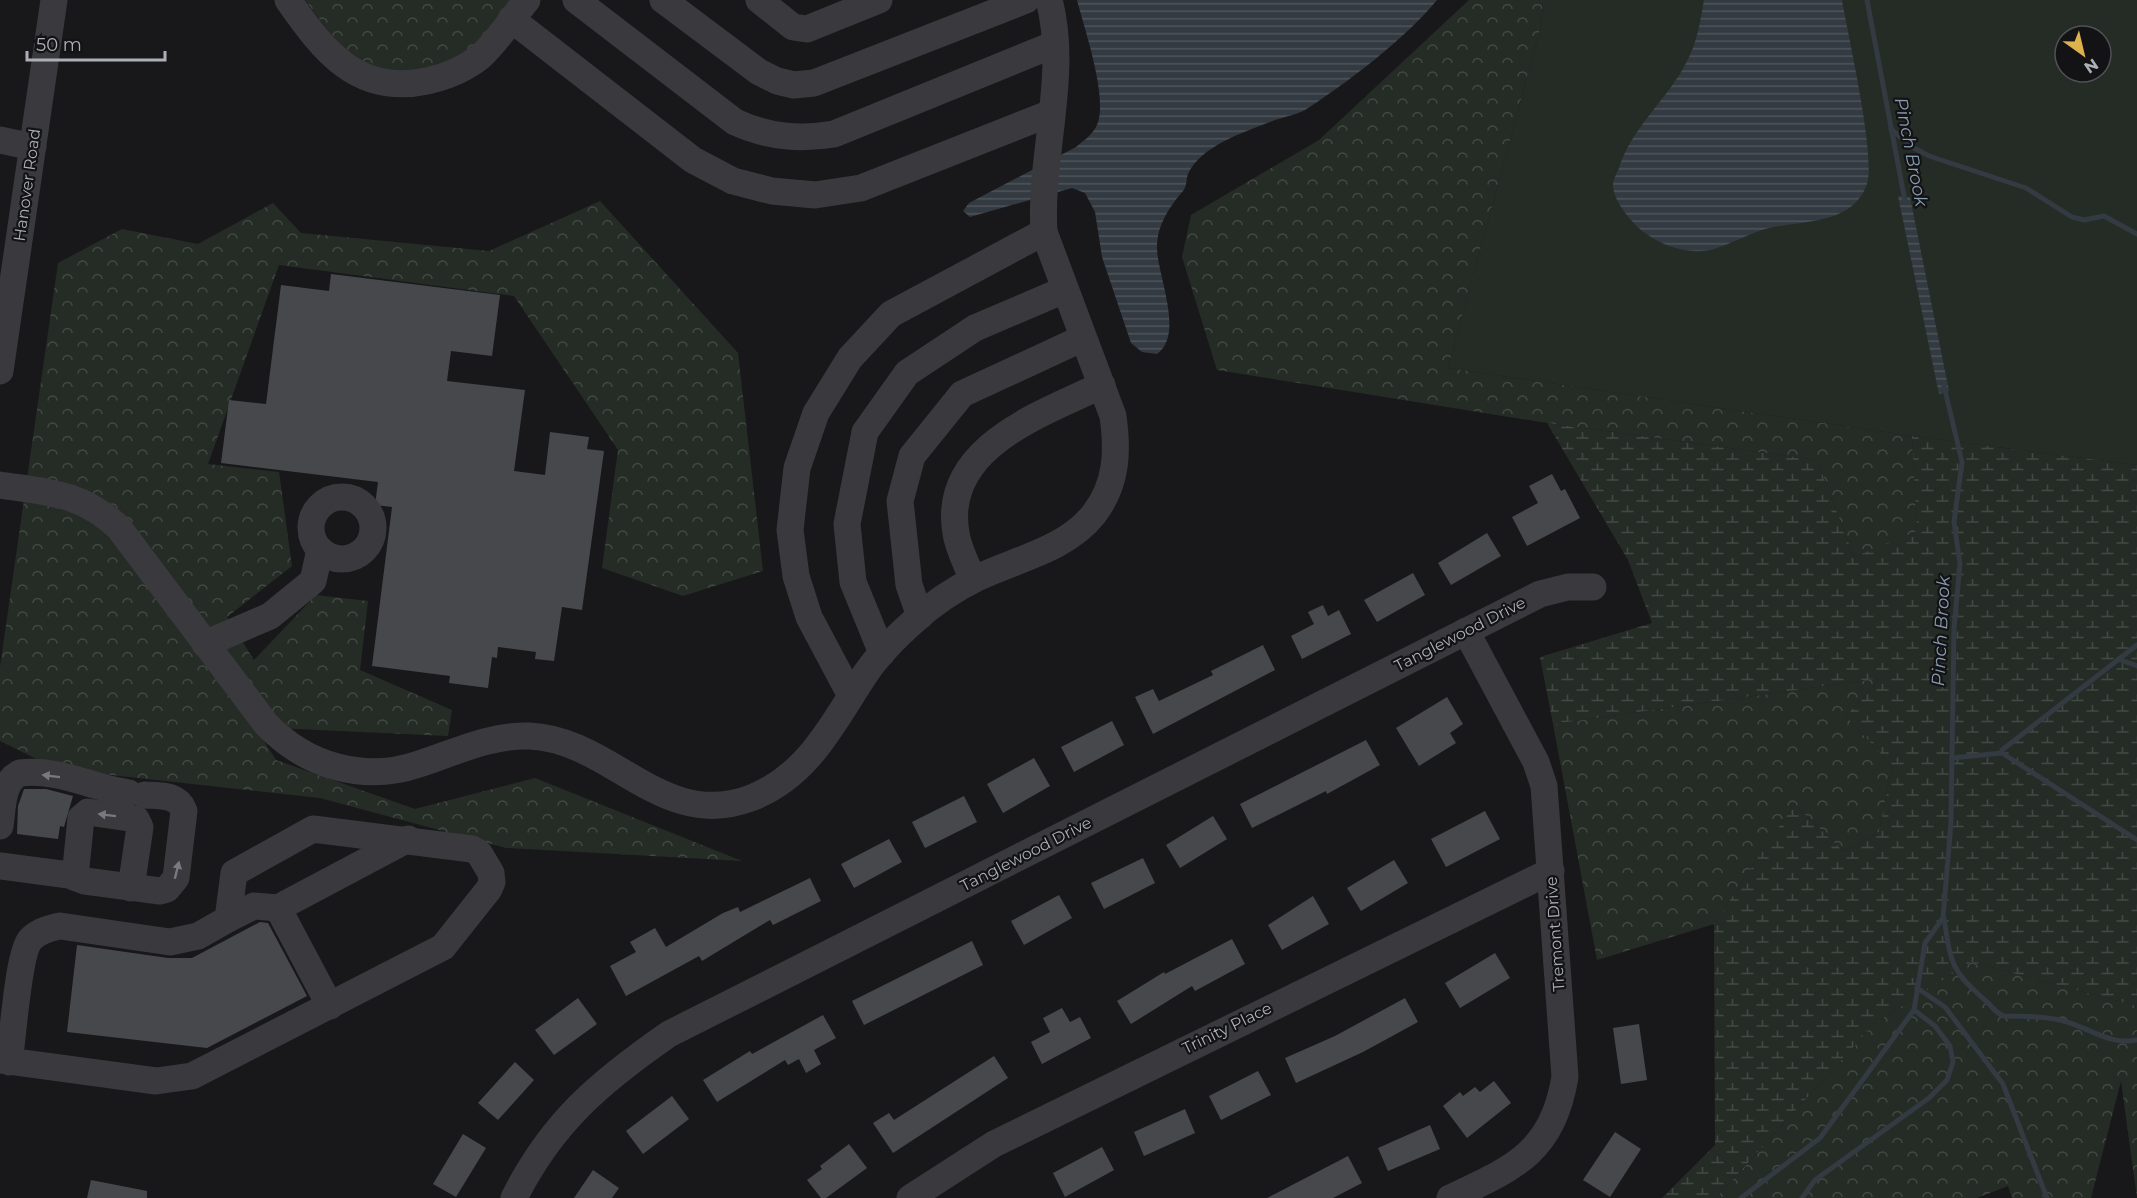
<svg xmlns="http://www.w3.org/2000/svg" width="2137" height="1198" font-family="Montserrat,sans-serif">
<style>
.green{fill:#252c26;fill-rule:evenodd}
.forest{fill:url(#forest-crowns)}
.wetland{fill:url(#wetland-marsh)}
.water{fill:url(#water-rules)}
.lines{fill:none;stroke-linecap:round;stroke-linejoin:round}
.stream{stroke:#333a41;stroke-width:5}
.building{fill:#47484c}
.minor{stroke:#3a3a3e;stroke-width:27}
.oneway{fill:#797a81}
.labels{text-anchor:middle;dominant-baseline:central;stroke-width:4.5;stroke-linejoin:round;paint-order:stroke}
.street-label{font-size:16px;fill:#acafb8;stroke:#131315}
.water-label{font-size:18px;font-style:italic;fill:#879baf;stroke:#131315}
</style>
<defs>
<pattern id="forest-crowns" width="20" height="18" patternUnits="userSpaceOnUse" patternTransform="scale(1.5)"><rect width="20" height="18" fill="#252c26"/><path d="M2 6a3 3 0 1 1 6 0M12 15a3 3 0 1 1 6 0" fill="none" stroke="#424843"/></pattern>
<pattern id="wetland-marsh" width="20" height="14" patternUnits="userSpaceOnUse" patternTransform="scale(1.5)"><rect width="20" height="14" fill="#252c26"/><path d="M1 5h8M5 5V1M11 12h8M15 12V8" fill="none" stroke="#424843"/></pattern>
<pattern id="water-rules" width="6" height="5" patternUnits="userSpaceOnUse" patternTransform="scale(1.5)"><rect width="6" height="5" fill="#333a41"/><path d="M0 2.5h6" fill="none" stroke="#4e545a"/></pattern>
</defs>
<rect width="100%" height="100%" fill="#18181a"/>
<path class="green" d="M1543,0H2137V465L1912,436L1448,368L1541,26ZM2065,36H2101V72H2065Z"/>
<g class="forest">
<path d="M305,0H516C501,16 486,37 469,51C456,61 437,66 422,69C362,82 337,43 305,0Z"/>
<polygon points="1469,0 1543,0 1541,26 1448,368 1912,436 1917,532 1854,557 1817,460 1547,423 1217,370 1182,257 1191,215 1319,140"/>
<polygon points="600,201 738,353 763,571 683,596 602,568 618,450 514,296 279,265 208,464 279,472 292,566 227,617 254,660 316,595 368,601 360,670 452,710 448,736 255,727 276,760 415,809 535,778 742,861 506,848 320,798 57,769 0,741 0,667 58,263 122,229 198,244 273,203 301,233 489,251"/>
<polygon points="1881,678 1846,716 1892,766 1879,832 1844,852 1794,804 1714,924 1597,960 1553,724"/>
<polygon points="1971,962 2137,1006 2137,1198 2121,1081 2091,1198 2012,1198 2008,1186 1977,1198 1716,1198 1875,1023"/>
</g>
<polygon class="wetland" points="1547,423 1817,460 1854,557 1917,531 1912,436 2137,465 2137,1006 1971,962 1875,1023 1716,1198 1662,1198 1715,1145 1714,924 1794,804 1844,852 1879,832 1892,766 1846,716 1881,678 1553,724 1540,657 1652,623 1628,560"/>
<g class="water">
<path d="M1077,0H1437C1407,37 1346,84 1305,110C1296,115 1284,117 1275,120C1247,131 1201,145 1188,174C1186,179 1187,186 1183,191C1170,206 1157,225 1157,247C1157,276 1185,334 1157,354L1142,352L1131,343L1102,257L1095,212L1085,193L1072,188L970,217L963,211L969,203L1076,147C1083,141 1091,136 1096,127C1110,102 1084,28 1077,0Z"/>
<path d="M1704,0H1842C1848,36 1876,156 1867,184C1853,225 1803,220 1769,228C1750,233 1733,243 1714,249C1686,257 1650,242 1632,221C1624,212 1613,198 1613,185C1613,180 1617,173 1619,168C1632,127 1666,101 1685,65C1697,44 1700,23 1704,0Z"/>
<polygon points="1898,196 1910,197 1949,391 1939,394"/>
</g>
<g class="lines">
<g class="stream">
<polyline points="1867,0 1905,201"/>
<polyline points="1891,129 1912,147 1929,156 2026,188 2072,217 2084,220 2104,216 2137,234"/>
<polyline points="2118,659 2137,666"/>
<polyline points="2002,750 2137,645"/>
<polyline points="1952,758 2002,753 2137,840"/>
<path d="M1944,918C1951,964 1951,971 1986,1001C1993,1007 1995,1013 2004,1016C2022,1016 2042,1016 2060,1020C2087,1026 2109,1046 2137,1040"/>
<polyline points="1917,988 1945,1007 2003,1084 2047,1198"/>
<polyline points="1741,1198 1820,1138 1914,1010 1925,943 1943,918 1951,822 1954,628 1960,564 1954,522 1962,462 1944,386"/>
<polyline points="1802,1198 1815,1180 1929,1098 1947,1080 1953,1062 1950,1046 1935,1026 1914,1010"/>
</g>
</g>
<g class="building">
<polygon points="331,274 500,295 492,356 451,351 447,381 525,390 514,471 545,475 550,432 589,437 587,449 604,451 582,610 562,607 554,661 535,659 536,652 498,647 497,658 492,657 488,688 449,683 450,676 372,666 392,507 375,505 378,482 221,463 229,400 266,404 281,285 329,291"/>
<polygon points="1552,474 1561,491 1565,489 1580,518 1527,546 1512,517 1538,503 1529,486"/>
<polygon points="1487,533 1501,556 1451,585 1438,563"/>
<polygon points="1413,573 1425,595 1377,622 1364,600"/>
<polygon points="1323,605 1328,616 1339,610 1351,634 1302,659 1291,636 1314,624 1308,612"/>
<polygon points="1263,645 1275,670 1153,734 1135,697 1153,689 1159,701 1213,675 1211,671"/>
<polygon points="1447,697 1463,724 1450,733 1456,743 1419,766 1396,728"/>
<polygon points="1112,721 1124,745 1074,772 1061,747"/>
<polygon points="1366,740 1380,765 1327,794 1326,791 1252,828 1240,804"/>
<polygon points="1034,758 1050,786 1003,813 987,784"/>
<polygon points="24,789 46,789 73,796 64,827 60,826 58,839 17,834 18,806"/>
<polygon points="964,796 977,822 925,848 912,822"/>
<polygon points="1485,811 1500,839 1446,867 1431,839"/>
<polygon points="1213,816 1227,839 1180,868 1166,845"/>
<polygon points="889,839 902,862 854,888 841,864"/>
<polygon points="1143,858 1155,883 1104,909 1091,883"/>
<polygon points="1394,860 1408,883 1361,911 1347,888"/>
<polygon points="810,878 821,901 773,925 770,920 702,961 699,956 626,996 610,966 636,952 630,942 655,928 666,947 723,913 738,907 740,912"/>
<polygon points="1059,895 1072,918 1024,945 1011,921"/>
<polygon points="1313,896 1329,924 1282,950 1268,925"/>
<polygon points="260,922 268,923 307,996 207,1048 67,1032 77,945 168,958 192,958"/>
<polygon points="1232,939 1245,964 1195,991 1192,986 1131,1024 1117,1001 1164,972 1165,974"/>
<polygon points="972,941 983,965 864,1025 852,1001"/>
<polygon points="1495,953 1510,978 1460,1008 1445,983"/>
<polygon points="578,998 597,1024 554,1055 535,1030"/>
<polygon points="1405,998 1418,1022 1363,1052 1296,1083 1285,1058 1335,1036"/>
<polygon points="1062,1008 1070,1022 1080,1017 1091,1038 1042,1064 1031,1042 1050,1032 1043,1018"/>
<polygon points="823,1015 836,1038 814,1050 821,1064 806,1073 799,1059 788,1065 785,1060 717,1102 703,1080 750,1051 752,1054"/>
<polygon points="1639,1024 1647,1080 1621,1084 1613,1028"/>
<polygon points="994,1056 1008,1078 893,1153 873,1123 889,1113 894,1120"/>
<polygon points="515,1062 534,1080 498,1120 478,1103"/>
<polygon points="1258,1071 1271,1095 1221,1120 1209,1096"/>
<polygon points="1494,1081 1511,1103 1467,1138 1443,1106 1460,1092 1463,1096 1475,1087 1480,1092"/>
<polygon points="672,1096 689,1119 643,1154 626,1131"/>
<polygon points="1185,1109 1195,1133 1144,1156 1134,1132"/>
<polygon points="1430,1125 1440,1149 1388,1171 1378,1148"/>
<polygon points="1615,1132 1641,1149 1610,1197 1583,1180"/>
<polygon points="463,1134 486,1148 456,1197 433,1184"/>
<polygon points="849,1144 867,1168 826,1198 821,1198 807,1180 822,1169 820,1166"/>
<polygon points="1102,1147 1114,1170 1065,1197 1053,1173"/>
<polygon points="1348,1156 1362,1183 1333,1198 1267,1198"/>
<polygon points="593,1170 619,1188 612,1198 574,1198"/>
<polygon points="91,1180 147,1191 147,1198 87,1198"/>
</g>
<g class="lines">
<g class="minor">
<path d="M288,0C323,50 357,96 427,81C445,77 465,69 480,57C498,41 512,18 527,0"/>
<path d="M576,0L735,122C768,137 799,140 834,134L1055,44"/>
<polyline points="663,0 759,72 777,81 794,85 814,83 1026,0"/>
<polyline points="759,0 793,27 807,29 879,0"/>
<polyline points="511,19 693,160 733,181 772,191 815,195 861,188 1051,113"/>
<polyline points="0,140 33,147"/>
<polyline points="0,371 54,0"/>
<path d="M0,485C49,492 82,493 119,528L266,724C306,766 364,783 419,764C456,752 490,735 529,736C612,739 662,832 751,798C810,775 833,722 866,673C879,654 897,636 914,621C932,604 955,589 977,578C1016,559 1066,550 1094,514C1117,484 1118,452 1113,416L1044,232C1039,157 1069,74 1049,0"/>
<circle cx="342" cy="528" r="31"/>
<path d="M973,580C967,565 958,548 956,533C941,447 1042,414 1102,385"/>
<polyline points="920,616 909,585 900,501 912,456 962,394 1083,338"/>
<polyline points="205,644 270,616 313,581 320,550"/>
<polyline points="882,653 853,582 847,524 865,432 907,373 975,328 1064,290"/>
<polyline points="851,696 809,617 796,576 790,530 797,468 816,413 850,358 891,314 1044,232"/>
<path d="M0,826C3,808 1,782 20,773C57,768 93,788 129,793"/>
<path d="M0,866L69,875L85,881L160,891L167,889L176,878L184,811C178,794 160,796 145,795"/>
<polyline points="75,877 81,818 88,812 136,819 140,827 131,888"/>
<polyline points="278,908 330,1006"/>
<polyline points="228,919 254,906 278,908 408,839"/>
<path d="M0,1060L156,1081L192,1076L443,947L489,889L492,882L491,873L479,853L472,849L313,829L234,873L228,919L198,936L170,942L60,926C49,928 38,931 30,940C18,955 13,1038 9,1062"/>
<path d="M514,1198C552,1122 600,1082 669,1034L1540,594L1568,587H1593"/>
<polyline points="910,1198 994,1144 1551,871"/>
<path d="M1450,1198C1514,1168 1552,1153 1565,1077L1544,786L1536,762L1466,631"/>
</g>
</g>
<defs><path id="oneway-solid" d="M-6-.8H1V-3.2L6.5 0L1 3.2V.8H-6Z" transform="scale(1.5)"/></defs>
<g class="oneway">
<use href="#oneway-solid" transform="translate(51 776) rotate(-173)"/>
<use href="#oneway-solid" transform="translate(107 815) rotate(-173)"/>
<use href="#oneway-solid" transform="translate(177 870) rotate(-76)"/>
</g>
<g class="labels">
<g class="street-label">
<text transform="translate(27 185) rotate(-82)">Hanover Road</text>
<text transform="translate(1460 634) rotate(-27)">Tanglewood Drive</text>
<text transform="translate(1026 854) rotate(-27)">Tanglewood Drive</text>
<text transform="translate(1555 934) rotate(-94)">Tremont Drive</text>
<text transform="translate(1227 1028) rotate(-26)">Trinity Place</text>
</g>
<g class="water-label">
<text transform="translate(1911 152) rotate(79)">Pinch Brook</text>
<text transform="translate(1941 631) rotate(-87)">Pinch Brook</text>
</g>
</g>
<g transform="translate(2083 54) rotate(146)"><circle r="28" fill="#131315" stroke="#505156" stroke-width="1.5"/>
<path d="M0-4.5L10 22L0 15L-10 22Z" fill="#ddb24d"/>
<text y="-9" font-size="16" font-weight="bold" text-anchor="middle" fill="#acafb8">N</text>
</g>
<path d="M27 51v9h138v-9" fill="none" stroke="#acafb8" stroke-width="3"/>
<text x="36" y="51" font-size="18" fill="#acafb8" stroke="#131315" stroke-width="4.5" paint-order="stroke">50 m</text>
</svg>
